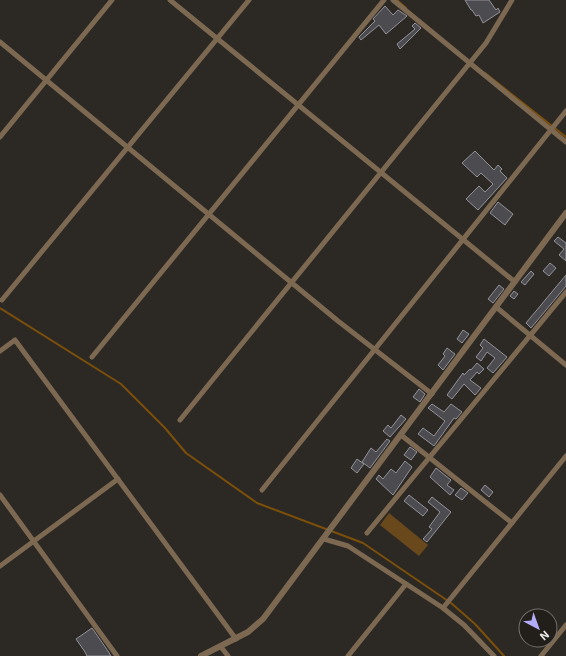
<svg xmlns="http://www.w3.org/2000/svg" width="566" height="656" font-family="'Exo 2',sans-serif">
<style>
.green{fill:#69481c}
.lines{fill:none;stroke-linecap:round;stroke-linejoin:round}
.stream{stroke:#7c4f0a;stroke-width:2}
.building{fill:#4b4b50;stroke:#939299}
.minor{stroke:#7d6951;stroke-width:5}
.tertiary{stroke:#7d6951;stroke-width:6}
</style>
<rect width="100%" height="100%" fill="#2c2925"/>
<polygon class="green" points="389,513 428,545 419,556 380,525"/>
<g class="lines">
<g class="stream">
<polyline points="397,0 406,8"/>
<polyline points="485,73 566,137"/>
<polyline points="0,308 121,384 165,428 186,453 257,503 363,543 451,603 475,624 504,656"/>
</g>
</g>
<g class="building">
<polygon points="465,0 489,0 496,10 498,8 500,12 483,23 479,15 476,16 472,10 471,10"/>
<polygon points="385,6 393,15 398,10 407,16 386,34 379,25 361,40 359,37 375,21 373,19"/>
<polygon points="415,23 421,28 400,49 397,44 415,29 412,26"/>
<polygon points="475,151 494,170 498,165 502,169 500,171 507,178 478,210 466,199 479,186 485,192 493,184 481,173 477,177 462,163"/>
<polygon points="498,202 513,214 505,225 490,213"/>
<polygon points="558,237 566,243 566,261 559,255 564,249 554,241"/>
<polygon points="550,263 556,268 549,276 543,271"/>
<polygon points="531,271 534,274 525,285 521,282"/>
<polygon points="566,275 566,286 531,328 526,323"/>
<polygon points="499,285 504,289 493,303 488,299"/>
<polygon points="514,291 518,294 514,299 510,296"/>
<polygon points="463,330 469,334 462,343 457,339"/>
<polygon points="484,339 507,357 493,373 487,368 495,358 487,352 481,361 476,357 483,348 480,345"/>
<polygon points="447,348 455,354 443,370 438,365 445,356 443,354"/>
<polygon points="477,363 484,369 479,374 477,372 470,380 481,388 475,395 464,384 452,399 447,395 463,373 464,375 470,369 471,370"/>
<polygon points="419,389 425,394 420,402 413,397"/>
<polygon points="432,404 444,412 451,404 462,412 456,419 454,418 434,446 418,434 423,428 434,436 445,421 428,408"/>
<polygon points="401,415 406,419 390,437 383,431 388,425 391,428"/>
<polygon points="387,439 390,441 370,468 362,462 371,448 376,452"/>
<polygon points="410,447 417,452 411,460 404,455"/>
<polygon points="357,459 364,464 357,473 351,468"/>
<polygon points="405,461 412,467 393,495 376,479 379,475 383,479 391,469 396,473"/>
<polygon points="436,468 451,480 447,485 454,490 450,495 430,477"/>
<polygon points="485,485 493,492 489,497 481,490"/>
<polygon points="461,488 468,493 462,500 455,495"/>
<polygon points="409,495 428,510 423,516 404,501"/>
<polygon points="432,497 451,512 427,542 423,539 432,529 429,527 440,512 428,502"/>
<polygon points="92,628 108,651 111,656 87,656 85,652 76,639"/>
</g>
<g class="lines">
<g class="minor">
<polyline points="170,0 515,282"/>
<polyline points="393,0 566,142"/>
<polyline points="0,42 338,321 432,394"/>
<polyline points="0,137 112,0"/>
<polyline points="2,300 249,0"/>
<polyline points="496,307 566,365"/>
<polyline points="0,351 15,340 236,639"/>
<polyline points="92,357 384,0"/>
<polyline points="180,420 486,43 512,0"/>
<polyline points="401,435 512,523"/>
<polyline points="262,490 566,111"/>
<polyline points="0,495 117,656"/>
<polyline points="367,533 566,292"/>
<polyline points="324,539 348,546 443,608 464,625 494,656"/>
<polyline points="0,566 118,479"/>
<polyline points="443,608 566,456"/>
<polyline points="221,647 228,656"/>
<polyline points="348,656 406,584"/>
<polyline points="541,656 566,625"/>
</g>
<polyline class="tertiary" points="201,656 248,632 263,619 566,213"/>
</g>
<g transform="translate(538 628) rotate(139)"><circle r="19" fill="#221f1b" stroke="#73706d"/>
<path d="M0-3L7 15L0 10L-7 15Z" fill="#b4acf9"/>
<text y="-6" font-size="11" font-weight="bold" text-anchor="middle" fill="#eceae7">N</text>
</g>
</svg>
